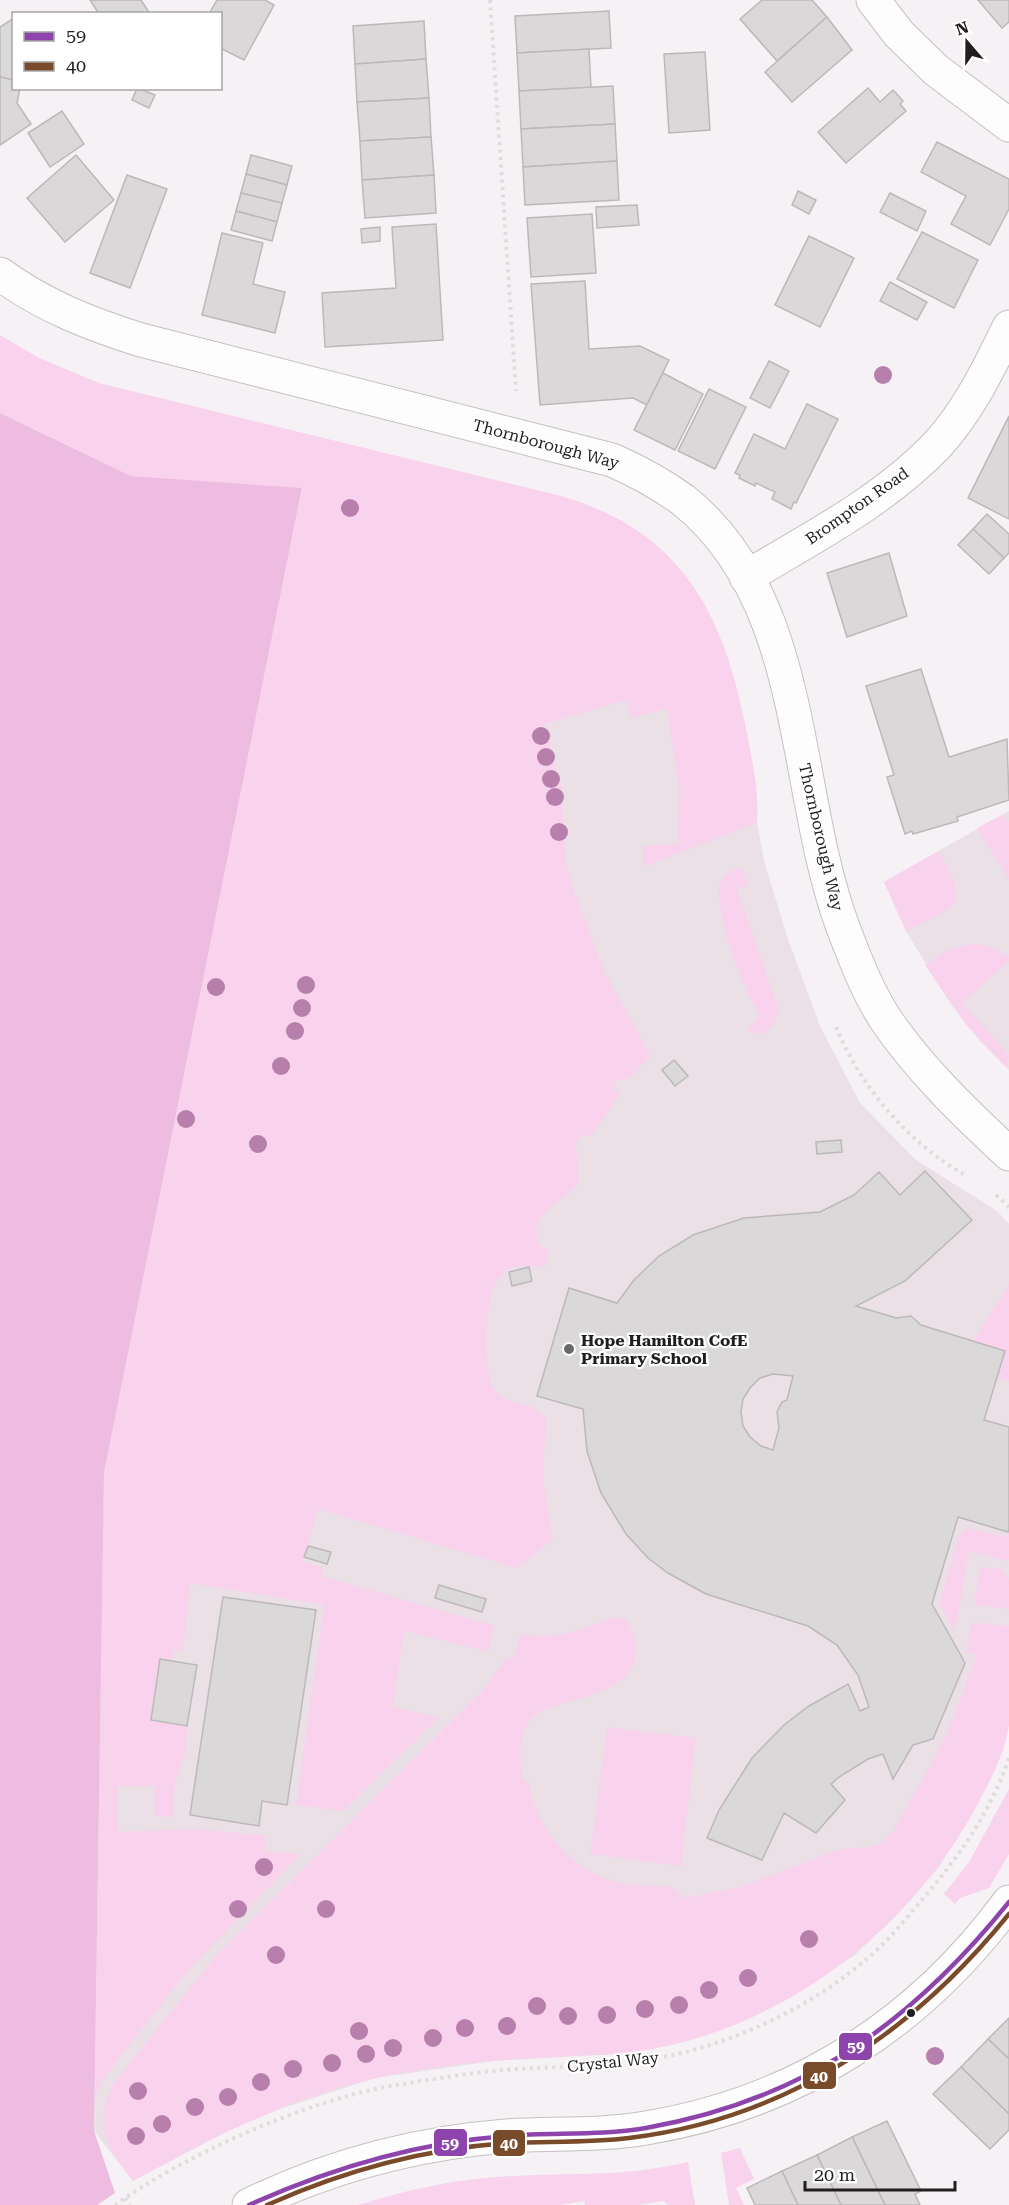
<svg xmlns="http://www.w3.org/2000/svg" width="1009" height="2205" font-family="'Roboto Serif',serif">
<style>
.built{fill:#eae0e6}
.green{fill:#f9d3ee}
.forest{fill:#edbce0}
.building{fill:#dbd8d9;stroke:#bcb8ba;stroke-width:1.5;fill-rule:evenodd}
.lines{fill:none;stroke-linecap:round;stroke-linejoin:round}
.minor-casing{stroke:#c3c0c2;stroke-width:35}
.tertiary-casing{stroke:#c3c0c2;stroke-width:35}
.path{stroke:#ddd;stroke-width:4;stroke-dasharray:3 4.5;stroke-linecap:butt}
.minor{stroke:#fefdfd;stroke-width:33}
.tertiary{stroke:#fefdfd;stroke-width:33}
.bus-1-casing{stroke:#fff;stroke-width:9}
.bus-2-casing{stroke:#fff;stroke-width:9}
.bus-1{stroke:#8e44ad;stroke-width:4.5}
.bus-2{stroke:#7a4b2a;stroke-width:4.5}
.tree{fill:#b77fab}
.poi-dot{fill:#6b686a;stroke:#fff;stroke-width:2}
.bus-dot{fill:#201e1f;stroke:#fff;stroke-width:2}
.labels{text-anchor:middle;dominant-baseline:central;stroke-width:4.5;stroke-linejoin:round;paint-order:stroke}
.street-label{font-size:16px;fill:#201e1f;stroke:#fff}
.poi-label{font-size:16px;font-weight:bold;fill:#201e1f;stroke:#fff;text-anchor:start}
.line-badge{stroke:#fff;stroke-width:2}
.badge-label{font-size:16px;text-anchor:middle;font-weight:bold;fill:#fff}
</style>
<rect width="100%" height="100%" fill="#f6f1f4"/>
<g class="built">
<polygon points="563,513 757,823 764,861 787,936 820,1026 860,1103 916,1160 997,1211 1009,1224 1009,1725 986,1788 939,1867 907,1904 855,1955 786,2000 737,2024 655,2048 617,2054 494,2061 375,2078 280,2109 226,2132 133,2181 94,2131 104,1473"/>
<polygon points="1009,811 1009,1070 981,1042 950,1003 906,931 884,882"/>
</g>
<g class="green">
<path d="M0,335L39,358L99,383L561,496C683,531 725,616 747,733C752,763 760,793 757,823L643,867V846L678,844L679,788L667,709L631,718L627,700L544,724L561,787L566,863L571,883L604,971L651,1056L629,1079L616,1080L614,1089L620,1094L593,1134L579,1137L576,1142L579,1183C564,1203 524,1213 540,1246L549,1249L546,1267C533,1267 517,1263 505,1272C501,1275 496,1281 494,1286C486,1306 483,1369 493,1387C505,1409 533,1398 546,1418L543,1479L553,1540L516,1568L318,1509L303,1562L323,1568L322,1576L495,1626L488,1652L404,1631L393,1707L439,1717L344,1811L296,1805L324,1605L190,1583L183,1651L173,1650L172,1661L160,1659L151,1720L187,1726C186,1736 187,1750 183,1760C175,1780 172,1794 174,1817L155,1816L154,1786H118V1832L191,1829L265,1835V1851L301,1854L188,1970L103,2079L95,2096L104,1473L302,489L131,476L0,413Z"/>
<polygon points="1004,814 1009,824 1009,880 977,828"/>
<path d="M939,851C970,907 959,906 906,931L884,882Z"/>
<path d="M741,867L748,885L737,889L778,1007L775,1024L762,1034L747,1031L760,1016C742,982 726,950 721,911C720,903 717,892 720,884C724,874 732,870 741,867Z"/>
<polygon points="969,944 986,945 1009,956 1009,961 962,1003 1009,1055 1007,1068 967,1026 925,965 946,951"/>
<polygon points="1009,1285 1009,1381 997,1377 1005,1351 973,1341"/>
<polygon points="968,1528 1007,1537 1009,1529 1009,1559 1006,1561 969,1551 955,1631 939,1605 959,1535"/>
<polygon points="980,1567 1002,1569 1009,1580 1009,1609 974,1605"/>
<path d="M617,1617L627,1620C661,1689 587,1694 540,1711C517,1727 519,1755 523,1781H528C536,1828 572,1872 621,1883C637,1887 655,1884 672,1887L684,1898L740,1887L840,1849L871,1847L884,1841L894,1830L945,1738L977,1655L966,1652L971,1622L1009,1626C1009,1658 1009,1692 1009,1724C1006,1753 988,1784 975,1809C909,1930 788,2024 652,2049C614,2056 575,2055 537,2058C484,2061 429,2066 377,2078C291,2097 209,2138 133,2181C107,2147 92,2126 113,2084L217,1955L483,1690L506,1658L513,1659L521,1633C556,1643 584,1626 617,1617Z"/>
<polygon points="607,1727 696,1738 681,1866 590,1854"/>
<polygon points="1009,1789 1009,1854 989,1888 960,1898 955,1904 944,1894 969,1862"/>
<polygon points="740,2148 754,2179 736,2188 744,2205 729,2205 721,2153"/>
<path d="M688,2162L695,2205H668L663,2201L638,2205H585L584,2201L560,2205H358C403,2191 450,2180 497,2177C561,2172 624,2178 688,2162Z"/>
</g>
<polygon class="forest" points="0,413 131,476 302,488 104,1473 94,2131 115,2193 97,2205 0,2205"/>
<g class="building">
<polygon points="90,0 141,0 150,14 99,14"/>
<polygon points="217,0 265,0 274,5 244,60 220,48 220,14 209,14"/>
<polygon points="762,0 812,0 827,17 777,61 740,19"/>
<polygon points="978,0 1009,0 1009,22 1002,28"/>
<polygon points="609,11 611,48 517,53 515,16"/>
<polygon points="827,17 852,50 792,102 765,72"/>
<polygon points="14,18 14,80 0,77 0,27"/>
<polygon points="424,21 426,59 355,64 353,26"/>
<polygon points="589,49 591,88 519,91 517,53"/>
<polygon points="705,52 710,130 669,133 664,54"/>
<polygon points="426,59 429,98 357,102 355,64"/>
<polygon points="0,77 14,80 14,88 20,88 17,103 31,124 0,145"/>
<polygon points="613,86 615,124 521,129 519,91"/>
<polygon points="137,88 155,95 149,108 132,100"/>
<polygon points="868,88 880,102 893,90 903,101 900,104 906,111 846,163 818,132"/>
<polygon points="429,98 431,137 360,141 357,102"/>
<polygon points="62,111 84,144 50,167 28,133"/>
<polygon points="615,124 617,161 523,167 521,129"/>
<polygon points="431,137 434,175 362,180 360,141"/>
<polygon points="937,142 1009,179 1009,209 990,245 951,224 966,196 921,172"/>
<polygon points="76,155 114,200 65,242 27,198"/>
<polygon points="251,155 292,166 287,185 246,174"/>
<polygon points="617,161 619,200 525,205 523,167"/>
<polygon points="246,174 287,185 282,203 241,193"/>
<polygon points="127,175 167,189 130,288 90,273"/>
<polygon points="434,175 436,213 365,218 362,180"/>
<polygon points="798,191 816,200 809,214 792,205"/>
<polygon points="241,193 282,203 277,222 236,211"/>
<polygon points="890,193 926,211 917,231 880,212"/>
<polygon points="637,205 639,225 597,228 596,207"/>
<polygon points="236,211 277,222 272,241 231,230"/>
<polygon points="592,214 596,273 531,277 527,218"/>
<polygon points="436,224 443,340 325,347 322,293 396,288 392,227"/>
<polygon points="380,227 380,241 362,243 361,229"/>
<polygon points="922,232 978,260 954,308 897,279"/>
<polygon points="222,233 263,243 253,284 285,292 275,333 202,315"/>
<polygon points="809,236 854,258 820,327 775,305"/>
<polygon points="585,281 589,349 640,346 669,360 647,405 633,398 540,405 531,284"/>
<polygon points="890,282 927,302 917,320 880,301"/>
<polygon points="769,361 789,371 770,408 750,398"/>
<polygon points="663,373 703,394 675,450 634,430"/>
<polygon points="709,389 746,407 715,469 678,451"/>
<polygon points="807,404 838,419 796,503 794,502 791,509 772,499 775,492 756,483 755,486 739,478 740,475 735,473 754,434 785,449"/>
<polygon points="1009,416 1009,519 968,498"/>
<polygon points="987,514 1009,534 1009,553 1004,558 973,529"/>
<polygon points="973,529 1004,558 989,574 958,545"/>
<polygon points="889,553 907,616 847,637 827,573"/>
<polygon points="921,669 949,757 1007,739 1009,800 957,817 958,821 913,834 912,831 905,834 887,777 894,775 866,686"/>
<polygon points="674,1060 688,1076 675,1086 662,1070"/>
<polygon points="841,1140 842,1152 817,1154 816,1142"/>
<path d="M925,1171L972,1220L905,1281L856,1306L896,1318L911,1316L921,1325L1005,1351L984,1420L1009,1427V1529L1008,1532L958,1517L932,1604L965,1663L933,1739L913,1745L893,1779L883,1754L868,1759L839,1777L831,1784L845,1800L816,1833L784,1813L762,1860L707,1838L719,1810L752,1758L784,1725L809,1706L848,1684L860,1711L869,1707L858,1675L837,1645L808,1626L706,1594L668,1573L648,1558L626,1534L601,1493L587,1451L583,1409L537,1396L569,1288L617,1303L634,1280L659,1256L693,1235L744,1218L820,1212L854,1195L879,1172L900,1195ZM773,1374L793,1376L787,1400L782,1402L777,1412L779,1428L773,1450L761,1446L750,1437L743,1426L741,1412L743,1399L750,1388L760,1378Z"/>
<polygon points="529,1267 532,1281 512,1286 509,1272"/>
<polygon points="308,1546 331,1552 327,1564 304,1557"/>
<polygon points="439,1585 486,1599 482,1612 435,1598"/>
<polygon points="223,1597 316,1610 287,1805 262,1801 259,1826 190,1815"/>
<polygon points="160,1659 197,1665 187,1726 151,1720"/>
<polygon points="1009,2018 1009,2059 988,2039"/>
<polygon points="988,2039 1009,2059 1009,2114 961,2067"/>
<polygon points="961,2067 1009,2114 1009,2130 990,2149 933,2094"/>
<polygon points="887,2121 921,2191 915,2194 920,2205 885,2205 852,2137"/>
<polygon points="852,2137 885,2205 841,2205 817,2155"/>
<polygon points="817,2155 841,2205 798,2205 782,2171"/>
<polygon points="782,2171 798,2205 755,2205 747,2188"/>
</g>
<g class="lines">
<defs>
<g id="minor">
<polyline points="873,0 899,34 936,70 1009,125"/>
<path d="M0,274C44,306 90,324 141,340L612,460C637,471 661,484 683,500C810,601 791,791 844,930C855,959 867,990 884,1017C918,1068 964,1112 1009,1154"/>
<path d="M746,577C812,538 885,500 938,444C969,410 989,368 1009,327"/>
</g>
<path id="tertiary" d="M249,2205C328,2167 417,2143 506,2136C552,2133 600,2136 646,2128C797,2103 919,2024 1009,1902"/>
</defs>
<use href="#minor" class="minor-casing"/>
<use href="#tertiary" class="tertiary-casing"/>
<g class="path">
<polyline points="490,0 516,391"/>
<path d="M836,1027C860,1086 909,1144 965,1175"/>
<polyline points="996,1195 1009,1207"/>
<polyline points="125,2198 130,2205"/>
<path d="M115,2205C187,2154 303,2102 390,2086C428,2080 467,2073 505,2070C556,2066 608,2067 658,2058C741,2043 831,1998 890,1937C903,1923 915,1907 928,1893C964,1849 990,1812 1009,1758"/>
</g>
<use href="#minor" class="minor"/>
<use href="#tertiary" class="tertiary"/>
<defs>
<path id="bus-1" d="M249,2205C331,2168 416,2143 506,2136C552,2132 599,2136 646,2128C803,2100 910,2025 1009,1902"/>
<path id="bus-2" d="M267,2205C343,2171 425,2149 507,2143C548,2141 589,2143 629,2138C786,2119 912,2034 1009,1914"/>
</defs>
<use href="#bus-1" class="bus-1-casing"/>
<use href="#bus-2" class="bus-2-casing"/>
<use href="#bus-1" class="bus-1"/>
<use href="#bus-2" class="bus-2"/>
</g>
<g class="tree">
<circle cx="883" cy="375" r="9"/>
<circle cx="350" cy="508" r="9"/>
<circle cx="541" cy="736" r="9"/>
<circle cx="546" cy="757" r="9"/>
<circle cx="551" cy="779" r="9"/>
<circle cx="555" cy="797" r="9"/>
<circle cx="559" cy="832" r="9"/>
<circle cx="306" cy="985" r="9"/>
<circle cx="216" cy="987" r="9"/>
<circle cx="302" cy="1008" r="9"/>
<circle cx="295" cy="1031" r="9"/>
<circle cx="281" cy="1066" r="9"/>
<circle cx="186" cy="1119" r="9"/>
<circle cx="258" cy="1144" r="9"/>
<circle cx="264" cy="1867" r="9"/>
<circle cx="238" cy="1909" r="9"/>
<circle cx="326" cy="1909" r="9"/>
<circle cx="809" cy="1939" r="9"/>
<circle cx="276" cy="1955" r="9"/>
<circle cx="748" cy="1978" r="9"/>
<circle cx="709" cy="1990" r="9"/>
<circle cx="679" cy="2005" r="9"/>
<circle cx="537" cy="2006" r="9"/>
<circle cx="645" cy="2009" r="9"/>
<circle cx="607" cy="2015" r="9"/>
<circle cx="568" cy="2016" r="9"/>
<circle cx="507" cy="2026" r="9"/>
<circle cx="465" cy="2028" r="9"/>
<circle cx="359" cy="2031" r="9"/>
<circle cx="433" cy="2038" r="9"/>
<circle cx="393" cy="2048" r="9"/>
<circle cx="366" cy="2054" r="9"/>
<circle cx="935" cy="2056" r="9"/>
<circle cx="332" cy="2063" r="9"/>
<circle cx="293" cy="2069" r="9"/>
<circle cx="261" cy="2082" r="9"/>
<circle cx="138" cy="2091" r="9"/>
<circle cx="228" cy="2097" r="9"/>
<circle cx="195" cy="2107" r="9"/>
<circle cx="162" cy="2124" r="9"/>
<circle cx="136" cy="2136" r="9"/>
</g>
<circle class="poi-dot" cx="569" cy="1349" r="6"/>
<circle class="bus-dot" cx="911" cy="2013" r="5"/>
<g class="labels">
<g class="street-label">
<text transform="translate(546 444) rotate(15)">Thornborough Way</text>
<text transform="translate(857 506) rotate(-35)">Brompton Road</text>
<text transform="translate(821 837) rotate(77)">Thornborough Way</text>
<text transform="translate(613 2062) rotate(-6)">Crystal Way</text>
</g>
<g class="poi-label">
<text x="581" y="1340">Hope Hamilton CofE<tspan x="581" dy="18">Primary School</tspan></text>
</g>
</g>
<g class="line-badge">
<rect x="838" y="2032" width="35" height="29" rx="6" fill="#8e44ad"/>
<rect x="802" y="2061" width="35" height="29" rx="6" fill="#7a4b2a"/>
<rect x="433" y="2128" width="35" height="29" rx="6" fill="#8e44ad"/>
<rect x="492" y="2129" width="34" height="28" rx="6" fill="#7a4b2a"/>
</g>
<g class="badge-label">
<text x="856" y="2052">59</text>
<text x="819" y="2082">40</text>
<text x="450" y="2149">59</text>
<text x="509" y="2149">40</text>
</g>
<rect x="12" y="12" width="210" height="78" fill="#ffffff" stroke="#a6a5a5" stroke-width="1.5"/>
<rect x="24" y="32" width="30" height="9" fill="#8e44ad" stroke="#a6a5a5" stroke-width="1.5"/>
<text x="66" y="42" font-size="18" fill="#201e1f">59</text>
<rect x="24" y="62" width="30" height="9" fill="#7a4b2a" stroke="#a6a5a5" stroke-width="1.5"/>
<text x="66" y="72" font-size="18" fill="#201e1f">40</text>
<g transform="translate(967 42) rotate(340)" stroke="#ffffff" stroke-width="4.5" paint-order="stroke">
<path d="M0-4.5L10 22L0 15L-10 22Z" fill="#201e1f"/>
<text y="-9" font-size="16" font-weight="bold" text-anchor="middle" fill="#201e1f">N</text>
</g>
<path d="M805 2181v9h150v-9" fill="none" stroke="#201e1f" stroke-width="3"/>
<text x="814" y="2181" font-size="18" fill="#201e1f" stroke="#ffffff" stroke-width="4.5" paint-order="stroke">20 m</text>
</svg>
